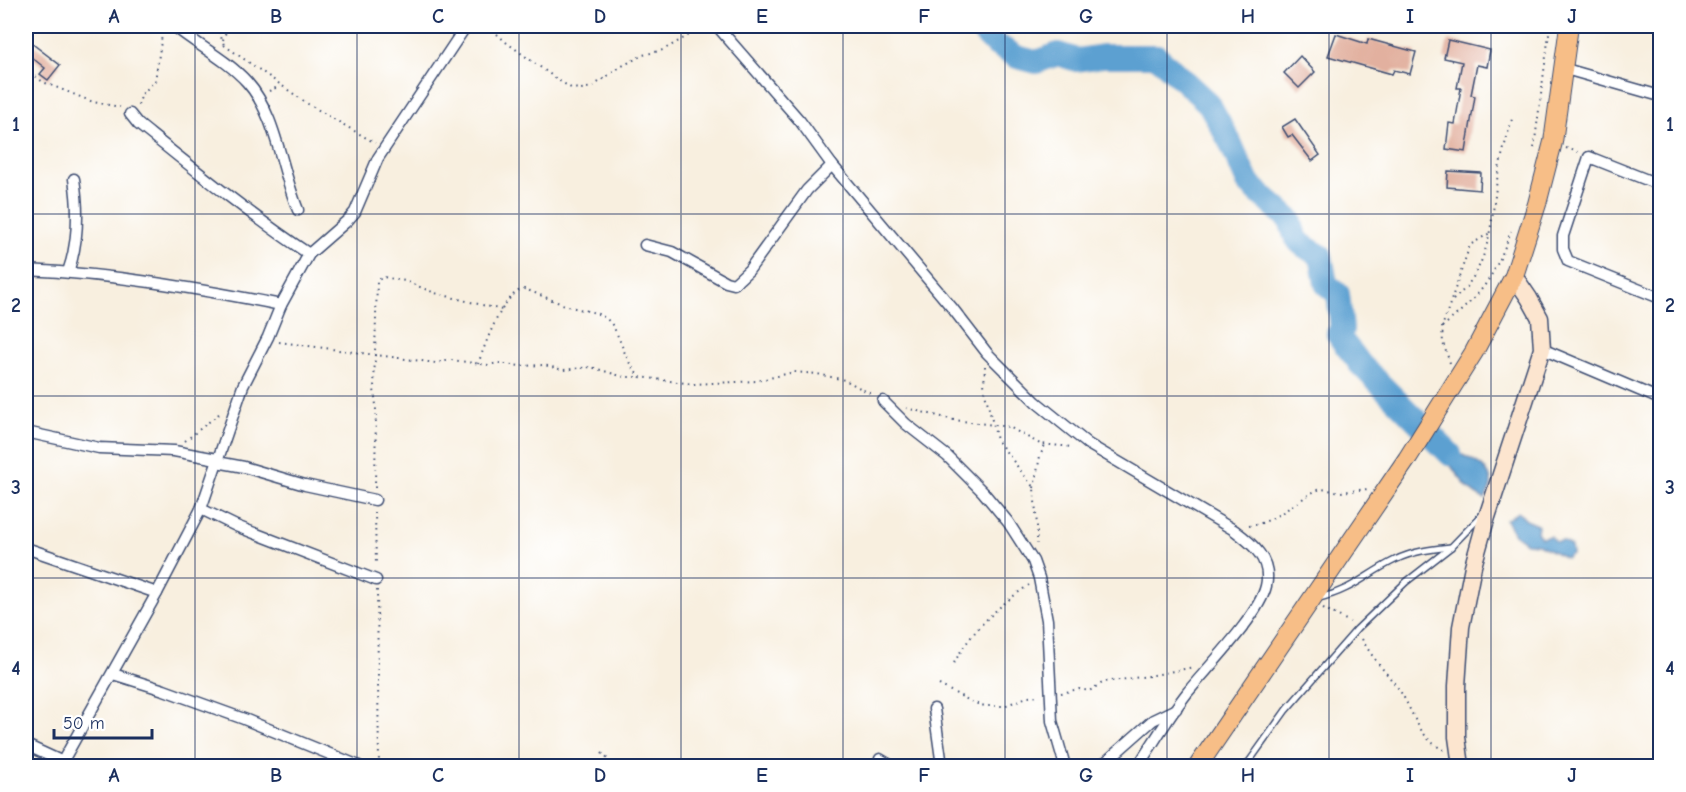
<svg xmlns="http://www.w3.org/2000/svg" width="1686" height="792" font-family="'Comic Neue',sans-serif">
<style>
.water{fill:#5ca0d1;stroke:#3c6898;stroke-width:1.5}
.lines{fill:none;stroke-linecap:round;stroke-linejoin:round}
.river{stroke:#5ca0d1;stroke-width:24}
.building{fill:#e2b09f}
.service-casing{stroke:#3c4c71;stroke-width:8}
.minor-casing{stroke:#3c4c71;stroke-width:13}
.secondary-casing{stroke:#3c4c71;stroke-width:19}
.trunk-casing{stroke:#3c4c71;stroke-width:20}
.path{stroke:#3c4c71;stroke-width:2;stroke-dasharray:1.5 4.5;stroke-linecap:butt}
.service{stroke:#fff;stroke-width:5}
.minor{stroke:#fff;stroke-width:10}
.secondary{stroke:#fce5cf;stroke-width:16}
.trunk{stroke:#f7be87;stroke-width:18}
.grid{fill:none;stroke:#1b2f5e;stroke-width:1.5;stroke-opacity:0.55}
.neatline{fill:none;stroke:#1b2f5e;stroke-width:2}
.grid-label{font-size:20px;text-anchor:middle;font-weight:bold;fill:#1b2f5e}
</style>
<rect width="100%" height="100%" fill="#fff"/>
<filter id="ink" filterUnits="userSpaceOnUse"><feTurbulence type="fractalNoise" baseFrequency=".0167" numOctaves="2"/><feDisplacementMap in="SourceGraphic" scale="12" xChannelSelector="R" yChannelSelector="G"/><feConvolveMatrix kernelMatrix="1 2 1 2 8 2 1 2 1" color-interpolation-filters="sRGB"/></filter>
<filter id="wash" filterUnits="userSpaceOnUse"><feTurbulence type="fractalNoise" baseFrequency=".008" numOctaves="4" result="noise"/><feDisplacementMap in="SourceGraphic" scale="24" xChannelSelector="R" yChannelSelector="G"/><feGaussianBlur stdDeviation="1.35" result="paint"/><feColorMatrix in="noise" values="0 0 0 0 0 0 0 0 0 0 0 0 0 0 0 0 0 1.4 0 .05"/><feComposite in="paint" operator="in"/></filter>
<g filter="url(#wash)">
<rect width="100%" height="100%" fill="#f8efdf"/>
<g class="water">
<path d="M1456,452C1469,458 1493,467 1491,485C1490,489 1487,495 1485,499C1466,492 1457,472 1444,457Z"/>
<polygon points="1518,512 1526,520 1538,525 1537,532 1541,538 1550,536 1556,542 1563,541 1571,547 1572,554 1566,558 1538,544 1526,543 1514,534 1506,520"/>
</g>
<g class="lines">
<path class="river" d="M977,26L995,44L1017,57L1036,62L1058,54L1077,60L1103,56H1157L1209,104L1230,142L1248,183L1291,221C1294,243 1303,246 1321,256L1326,284L1338,294L1342,329L1338,334C1343,344 1354,354 1360,364L1450,454"/>
</g>
<g id="blocks">
<g class="building">
<polygon points="1336,34 1367,44 1368,39 1416,52 1410,74 1394,70 1392,74 1328,56"/>
<polygon points="26,39 60,65 48,80 40,74 45,68 26,53"/>
<polygon points="1448,40 1490,50 1487,67 1477,65 1471,95 1475,96 1466,152 1446,149 1449,123 1455,124 1461,88 1457,88 1462,62 1444,58"/>
<polygon points="1300,56 1315,72 1299,88 1284,73"/>
<polygon points="1295,119 1320,155 1312,161 1292,135 1288,137 1282,127"/>
<polygon points="1448,171 1481,173 1480,190 1447,187"/>
</g>
</g>
</g>
<g filter="url(#ink)">
<use href="#blocks" fill-opacity="0" stroke="#3c4c71" stroke-width="1.5"/>
<g class="lines">
<defs>
<g id="service">
<path d="M1319,598C1353,590 1366,574 1395,560C1413,551 1432,549 1451,547"/>
<polyline points="1246,766 1286,710 1357,629 1406,582 1451,547 1482,515"/>
</g>
<g id="minor">
<path d="M174,26C197,45 226,59 247,82C276,114 281,169 298,210"/>
<path d="M717,26L800,121L832,165L953,309L987,353L1036,402L1088,444L1234,530C1253,544 1272,560 1266,586C1259,616 1207,668 1187,693C1169,716 1154,742 1138,766"/>
<polyline points="1562,68 1660,96"/>
<path d="M130,114L138,124C194,169 249,214 309,254"/>
<polyline points="1660,185 1589,157 1563,236 1563,249 1568,261 1660,298"/>
<polyline points="645,245 672,252 726,282 734,284 749,270 807,190 832,165"/>
<path d="M26,270C113,274 195,288 281,305"/>
<path d="M68,272C79,241 79,211 74,179"/>
<polyline points="1542,349 1660,399"/>
<polyline points="883,401 906,424 947,456 983,492 1008,522 1033,561 1039,578 1047,620 1052,721 1065,766"/>
<polyline points="26,432 99,448 174,451 217,459"/>
<polyline points="217,462 244,467 305,485 375,500"/>
<polyline points="201,509 236,526 376,580"/>
<polyline points="26,548 157,593"/>
<polyline points="113,674 164,690 244,719 359,766"/>
<polyline points="934,709 942,766"/>
<polyline points="26,745 63,762"/>
<polyline points="880,759 892,766"/>
<polyline points="60,766 157,593 201,509 243,386 268,337 281,305 309,254 348,220 355,212 378,158 466,26"/>
<polyline points="1101,766 1153,720 1176,709"/>
</g>
<polyline id="secondary" points="1461,766 1457,737 1457,686 1461,627 1473,566 1485,523 1542,349 1540,318 1529,298 1514,276"/>
<polyline id="trunk" points="1198,766 1407,459 1474,352 1514,276 1537,204 1553,142 1569,26"/>
</defs>
<use href="#service" class="service-casing"/>
<use href="#minor" class="minor-casing"/>
<use href="#secondary" class="secondary-casing"/>
<use href="#trunk" class="trunk-casing"/>
<g class="path">
<polyline points="217,26 224,45"/>
<polyline points="432,26 447,36"/>
<polyline points="488,26 507,43 558,80 571,88 581,89 592,87 620,67 643,55 663,50 705,26"/>
<polyline points="223,40 228,26"/>
<polyline points="224,45 308,104 375,143"/>
<polyline points="26,69 43,82 93,102 120,107"/>
<polyline points="269,91 280,86"/>
<polyline points="138,105 142,94 155,81 163,28"/>
<polyline points="1534,148 1550,26"/>
<polyline points="1566,148 1578,152"/>
<path d="M1453,300C1488,271 1491,229 1496,187C1499,164 1506,141 1512,119"/>
<path d="M1442,327C1482,294 1493,280 1511,231"/>
<polyline points="279,342 436,363 451,360 489,365 498,363 520,366 544,365 563,370 591,367 624,377 640,377 693,384 757,381 794,372 817,374 845,380 873,395"/>
<polyline points="1450,363 1443,343 1442,327 1470,245 1490,233"/>
<path d="M478,364C485,345 503,292 524,289C539,294 553,301 568,306C585,312 604,310 614,328C623,345 626,363 640,377"/>
<polyline points="985,366 984,389 997,440 1034,488 1037,526 1037,544"/>
<polyline points="906,408 954,420 1009,427 1040,444 1073,447"/>
<polyline points="185,441 220,413"/>
<polyline points="375,488 376,405 374,389 377,281 383,277 405,281 435,293 502,310"/>
<polyline points="1034,488 1040,456 1045,445"/>
<polyline points="375,512 376,566"/>
<path d="M1249,526C1273,523 1294,503 1315,491L1321,489L1341,492L1368,489"/>
<polyline points="377,590 379,766"/>
<polyline points="1323,608 1350,622"/>
<path d="M1362,639C1372,658 1385,671 1398,688C1413,709 1418,740 1445,750"/>
<path d="M954,663C972,630 998,606 1029,585"/>
<polyline points="939,685 974,703 985,706 1004,706 1027,697 1040,696"/>
<polyline points="1061,693 1079,689 1089,691 1104,682 1149,676 1194,667"/>
<polyline points="602,753 614,766"/>
</g>
<use href="#service" class="service"/>
<use href="#minor" class="minor"/>
<use href="#secondary" class="secondary"/>
<use href="#trunk" class="trunk"/>
</g>
</g>
<path class="grid" d="M195,26V766M357,26V766M519,26V766M681,26V766M843,26V766M1005,26V766M1167,26V766M1329,26V766M1491,26V766M26,214H1660M26,396H1660M26,578H1660"/>
<rect width="1686" height="792" fill="none" stroke="#fff" stroke-width="66"/>
<path d="M54 729v9h98v-9" fill="none" stroke="#1b2f5e" stroke-width="3"/>
<text x="63" y="729" font-size="18" fill="#1b2f5e" stroke="#ffffff" stroke-width="4.5" paint-order="stroke">50 m</text>
<rect x="33" y="33" width="1620" height="726" class="neatline"/>
<g class="grid-label">
<text x="114" y="23">A</text>
<text x="276" y="23">B</text>
<text x="438" y="23">C</text>
<text x="600" y="23">D</text>
<text x="762" y="23">E</text>
<text x="924" y="23">F</text>
<text x="1086" y="23">G</text>
<text x="1248" y="23">H</text>
<text x="1410" y="23">I</text>
<text x="1572" y="23">J</text>
<text x="16" y="131">1</text>
<text x="1670" y="131">1</text>
<text x="16" y="312">2</text>
<text x="1670" y="312">2</text>
<text x="16" y="494">3</text>
<text x="1670" y="494">3</text>
<text x="16" y="675">4</text>
<text x="1670" y="675">4</text>
<text x="114" y="782">A</text>
<text x="276" y="782">B</text>
<text x="438" y="782">C</text>
<text x="600" y="782">D</text>
<text x="762" y="782">E</text>
<text x="924" y="782">F</text>
<text x="1086" y="782">G</text>
<text x="1248" y="782">H</text>
<text x="1410" y="782">I</text>
<text x="1572" y="782">J</text>
</g>
</svg>
